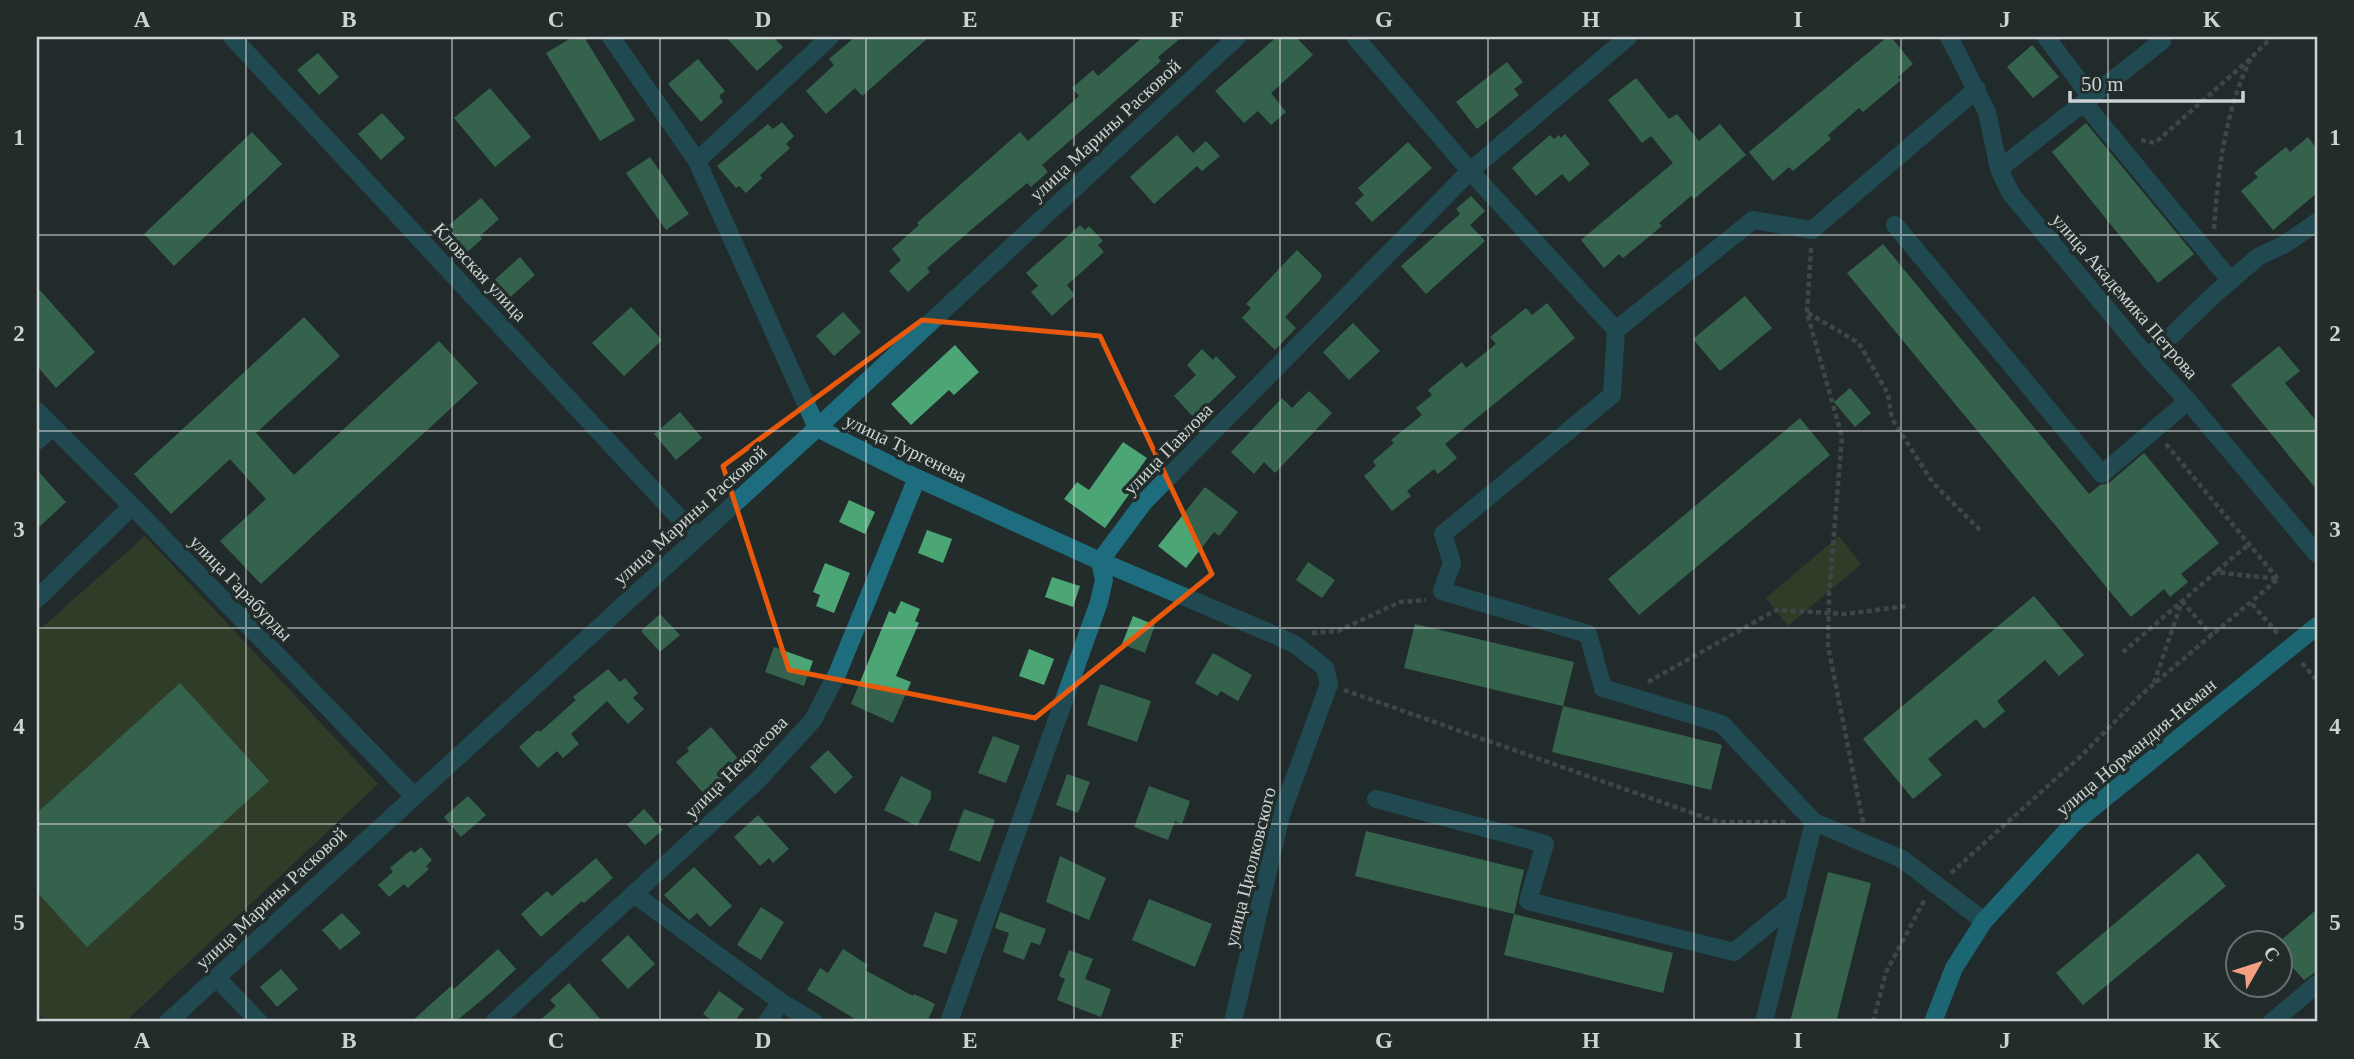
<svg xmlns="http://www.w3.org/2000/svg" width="2354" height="1059" font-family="Georgia,serif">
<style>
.green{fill:#3f5225}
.building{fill:#4ba575}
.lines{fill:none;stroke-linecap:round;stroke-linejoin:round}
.path{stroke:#606968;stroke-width:4.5;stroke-dasharray:5 3.5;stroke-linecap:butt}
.minor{stroke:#1e6d7e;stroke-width:18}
.major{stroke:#16abc8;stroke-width:18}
.marked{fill:none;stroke:#e8590c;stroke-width:5;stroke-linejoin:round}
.grid{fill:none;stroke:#cdd3d2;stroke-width:2;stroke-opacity:0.55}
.labels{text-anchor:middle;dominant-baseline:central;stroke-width:7;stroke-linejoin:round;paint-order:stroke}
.street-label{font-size:19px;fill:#cdd3d2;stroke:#222c2b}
.neatline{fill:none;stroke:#cdd3d2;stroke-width:2.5}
.grid-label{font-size:23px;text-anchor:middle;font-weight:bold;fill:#cdd3d2}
</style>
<rect width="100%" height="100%" fill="#222c2b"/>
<g class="green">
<polygon points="145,536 378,784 125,1022 47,1022 37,1011 37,632"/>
<polygon points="1839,536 1861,564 1788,626 1766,598"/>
</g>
<g class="building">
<polygon points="573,37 584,37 635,120 600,141 546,53"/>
<polygon points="726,37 773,37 783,47 757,71"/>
<polygon points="855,37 929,37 862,96 855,88 826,114 806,91 834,65 829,59"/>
<polygon points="1143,37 1182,37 1158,57 1161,61 1042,165 1048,172 1031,187 1027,183 972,229 927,268 930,272 908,292 889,271 901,260 892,249 919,225 917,223 1020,132 1028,141 1079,96 1072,88 1093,70 1098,76"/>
<polygon points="1277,37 1296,37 1313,55 1271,93 1286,112 1271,125 1258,111 1244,123 1215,91"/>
<polygon points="1887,37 1891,37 1913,64 1898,77 1901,80 1863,112 1859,108 1828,135 1831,139 1793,171 1789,167 1773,181 1749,152"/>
<polygon points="2032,45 2059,77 2033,98 2007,67"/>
<polygon points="318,53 339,77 319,95 297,70"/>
<polygon points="698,59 725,91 719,96 723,102 701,122 668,84"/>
<polygon points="1507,62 1523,82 1514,89 1519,95 1477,129 1456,102"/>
<polygon points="1636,78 1669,119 1677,114 1699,141 1720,124 1746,155 1694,199 1691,196 1659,223 1662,226 1623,258 1619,254 1604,268 1581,240 1673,163 1651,136 1642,143 1608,100"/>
<polygon points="490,88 531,137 495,167 454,118"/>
<polygon points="382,113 405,138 381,160 358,134"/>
<polygon points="782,122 794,136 786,144 790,148 760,175 762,178 746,193 739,186 736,188 717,166 768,124 773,129"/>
<polygon points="2086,123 2194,254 2158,283 2052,152"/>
<polygon points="252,132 282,164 174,266 144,234"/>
<polygon points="1565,134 1590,164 1569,182 1562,174 1536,196 1512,168 1550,135 1554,139 1559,135 1561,138"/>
<polygon points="1177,135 1193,153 1206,141 1220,156 1202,171 1197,166 1154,204 1130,177"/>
<polygon points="2308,137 2317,149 2317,193 2273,230 2241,191 2258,177 2254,173 2286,147 2290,152"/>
<polygon points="1408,142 1432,168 1372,222 1355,203 1364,195 1358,188"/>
<polygon points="650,157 689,214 666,230 626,173"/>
<polygon points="1471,196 1485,211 1470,225 1460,214 1485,241 1426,294 1401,266 1460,214 1456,209"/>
<polygon points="481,198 499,219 480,236 482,239 464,255 443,230"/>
<polygon points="1080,225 1085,230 1089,226 1103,241 1098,245 1104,252 1067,285 1075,295 1052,316 1031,292 1038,286 1026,273"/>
<polygon points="1883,244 2089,494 2100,485 2109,483 2144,453 2219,543 2181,574 2188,582 2170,597 2164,589 2131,617 1847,273"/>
<polygon points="1297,250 1322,275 1320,280 1285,317 1296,328 1275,350 1242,318 1251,308 1246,304"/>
<polygon points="520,257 535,275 507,300 491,283"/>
<polygon points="37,287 95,352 56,388 37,366"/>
<polygon points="1745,296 1772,328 1720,371 1693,339"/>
<polygon points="1547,303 1575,338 1445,444 1457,458 1438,474 1434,469 1407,491 1411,496 1392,511 1364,476 1376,466 1373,461 1394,443 1391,440 1422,415 1416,408 1432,395 1428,390 1462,362 1466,368 1496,344 1490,337 1526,308 1532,315"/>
<polygon points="631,307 662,340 624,376 592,343"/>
<polygon points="843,312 861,332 834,356 816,336"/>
<polygon points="304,317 340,356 256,433 294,475 439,341 478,383 261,584 220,541 266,499 230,459 171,514 134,474"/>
<polygon points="1353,323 1380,351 1349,380 1323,352"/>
<polygon points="955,345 979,372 954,395 949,390 911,425 891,404"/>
<polygon points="2279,346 2300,371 2285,383 2317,422 2317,490 2231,385"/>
<polygon points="1202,349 1213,360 1216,356 1236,377 1194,418 1174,396 1196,375 1187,365"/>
<polygon points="1850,388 1871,413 1855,427 1834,402"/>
<polygon points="1309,391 1332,413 1275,473 1264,462 1254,474 1231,452 1282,398 1292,408"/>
<polygon points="680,412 702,438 676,460 654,434"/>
<polygon points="1800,418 1830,455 1639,615 1608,579"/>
<polygon points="1123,442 1147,458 1133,478 1138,482 1105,528 1064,499 1077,482 1089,490"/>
<polygon points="37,470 66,502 37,529"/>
<polygon points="1205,487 1238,512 1219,536 1214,532 1186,568 1158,546"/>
<polygon points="849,500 875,512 865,534 839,522"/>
<polygon points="927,530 952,539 943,563 918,553"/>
<polygon points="1308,562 1335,580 1322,598 1296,580"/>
<polygon points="825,563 850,573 834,613 816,606 820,595 813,592"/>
<polygon points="1052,577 1080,586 1073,607 1045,597"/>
<polygon points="2034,596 2084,655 2059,676 2045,660 1997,701 2005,711 1984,729 1976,719 1928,759 1942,775 1913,799 1863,739"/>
<polygon points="901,601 920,609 915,621 919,623 896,676 911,682 893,723 851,704 889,611 895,614"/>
<polygon points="660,614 680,635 660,652 641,631"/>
<polygon points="1133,616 1155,625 1145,653 1122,644"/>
<polygon points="1415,624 1574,662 1563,706 1404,668"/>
<polygon points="774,647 813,661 804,686 765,672"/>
<polygon points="1029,649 1054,659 1044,685 1019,676"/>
<polygon points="1213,653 1252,675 1238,701 1221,691 1217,696 1195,683"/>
<polygon points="608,669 620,682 625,678 638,693 633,698 644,709 628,724 607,701 571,734 579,744 563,758 557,751 538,768 519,747 538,730 540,732 576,700 573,697"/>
<polygon points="180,683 269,781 87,947 37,892 37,813"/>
<polygon points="1100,684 1151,701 1137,742 1087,725"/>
<polygon points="1563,706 1722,745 1711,790 1552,752"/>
<polygon points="711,727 741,762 704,794 676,762 689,751 687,748"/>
<polygon points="993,736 1020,746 1006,783 978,773"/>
<polygon points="828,750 853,777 835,794 810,767"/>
<polygon points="1067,774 1090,782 1078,813 1056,805"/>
<polygon points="901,776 931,791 931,798 917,826 884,810"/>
<polygon points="1149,786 1190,801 1182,824 1175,821 1168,840 1134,827"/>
<polygon points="468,796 486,815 461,837 444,817"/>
<polygon points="644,809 663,830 645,845 627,825"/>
<polygon points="964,809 995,820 980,862 949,850"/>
<polygon points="758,815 789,849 773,863 769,858 760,866 734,837"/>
<polygon points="1366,831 1524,870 1514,914 1355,876"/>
<polygon points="421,847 432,860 426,866 429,869 408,888 404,884 389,897 378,885 393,872 390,868 411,850 414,853"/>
<polygon points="2198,853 2226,886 2083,1005 2056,973"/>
<polygon points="1060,856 1106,878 1089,920 1046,902"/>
<polygon points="596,858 613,878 584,903 582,901 541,937 521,914 547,891 552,896"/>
<polygon points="694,867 732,906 710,927 697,913 689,920 664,895"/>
<polygon points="1828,872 1871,883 1836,1022 1790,1022"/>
<polygon points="1149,899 1212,924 1195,967 1132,940"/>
<polygon points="761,907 784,922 761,960 737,945"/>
<polygon points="2317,909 2317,971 2304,980 2280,954 2280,943 2278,943"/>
<polygon points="935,912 958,920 946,954 923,946"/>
<polygon points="1000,912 1046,929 1040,945 1031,942 1024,960 1003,952 1009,933 995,928"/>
<polygon points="342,913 361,933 340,950 322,930"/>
<polygon points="1514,914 1673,953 1663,993 1504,955"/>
<polygon points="628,935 655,964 628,989 601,960"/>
<polygon points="498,949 516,969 490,993 455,1022 411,1022 451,986 454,989"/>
<polygon points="843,949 868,965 865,970 913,996 914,994 935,1004 927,1022 860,1022 807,990 820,968 828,973"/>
<polygon points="1069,950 1093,959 1085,979 1111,989 1101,1017 1057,1000 1065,979 1059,976"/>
<polygon points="281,969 298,989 277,1007 260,987"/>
<polygon points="569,983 603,1022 538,1022 556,1006 550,1000"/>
<polygon points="719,991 744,1009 734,1022 714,1022 703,1014"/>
</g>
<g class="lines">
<g class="path">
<polyline points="2141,140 2155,143 2251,58 2272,37"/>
<path d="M2214,229C2218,172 2225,110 2251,58"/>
<polyline points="1811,248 1807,313 1842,437 1829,594 1828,646 1863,822"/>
<polyline points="1808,313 1859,343 1888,394 1892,419 1933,483 1982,532"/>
<polyline points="2166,444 2278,579"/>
<polyline points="2217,571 2248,545"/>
<polyline points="2182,601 2212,636"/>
<polyline points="2252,604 2279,635"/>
<polyline points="1312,633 1338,631 1400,602 1426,600"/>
<polyline points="2302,663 2317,681"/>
<polyline points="1648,682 1776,610 1845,614 1908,606"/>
<polyline points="2154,683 2182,601"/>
<polyline points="1344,690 1718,822 1789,822"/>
<polyline points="1951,873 2080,757 2142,694 2278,579 2216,572 2123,652"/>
<polyline points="1873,1022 1886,972 1925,899"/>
</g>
<g class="minor">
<polyline points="232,37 697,537"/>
<polyline points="611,37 697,161 817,428 917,478 1100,561 1277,636 1296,645 1325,668 1329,684 1281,815 1233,1022"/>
<polyline points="1355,37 1470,171 1616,330"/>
<polyline points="1949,37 1987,112 1999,169 2011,194 2148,358 2188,401 2317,554"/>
<polyline points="2046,37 2091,97"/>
<polyline points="1977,89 1812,230 1753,220 1616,330 1612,395 1443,534 1452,563 1442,591 1588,634 1603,688 1722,724 1814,822 1902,859 1984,921"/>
<polyline points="2084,103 2230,280"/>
<polyline points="697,161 830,37"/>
<polyline points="1999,169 2162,41 2162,37"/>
<polyline points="1895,225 2102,474 2188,401"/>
<polyline points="2148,358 2216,293 2258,257 2285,244 2317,222"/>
<polyline points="37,411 132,506 414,796"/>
<polyline points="37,441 52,428"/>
<polyline points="37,599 132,506"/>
<polyline points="1376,799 1545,844 1528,901 1734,952 1794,903"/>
<polyline points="634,894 781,1002 814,1022"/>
<polyline points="216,977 259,1022"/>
<polyline points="168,1022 817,428 1237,37"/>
<polyline points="494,1022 758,780 813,720 838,672 917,478"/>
<polyline points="767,1022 781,1002"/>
<polyline points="949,1022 1099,602 1104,580 1100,561 1144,502 1470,171 1628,37"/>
<polyline points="1764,1022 1814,822"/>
<polyline points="2272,1022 2317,984"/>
</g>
<polyline class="major" points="1933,1022 1954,968 1984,921 2074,823 2317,626"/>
</g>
<path d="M0 0H2354V1059H0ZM922,320L1100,336L1212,574L1035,718L789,670L723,466Z" fill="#222c2b" fill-opacity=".55" fill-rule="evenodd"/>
<path class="marked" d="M922,320L1100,336L1212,574L1035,718L789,670L723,466Z"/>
<path class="grid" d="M246,37V1022M452,37V1022M660,37V1022M866,37V1022M1074,37V1022M1280,37V1022M1488,37V1022M1694,37V1022M1901,37V1022M2108,37V1022M37,235H2317M37,431H2317M37,628H2317M37,824H2317"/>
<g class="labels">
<g class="street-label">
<text transform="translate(1105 130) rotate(-43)">улица Марины Расковой</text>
<text transform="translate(480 272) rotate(47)">Кловская улица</text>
<text transform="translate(2125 296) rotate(49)">улица Академика Петрова</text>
<text transform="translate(906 448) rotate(26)">улица Тургенева</text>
<text transform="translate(1168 449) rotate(-46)">улица Павлова</text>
<text transform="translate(690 515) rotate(-42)">улица Марины Расковой</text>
<text transform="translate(241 588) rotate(46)">улица Гарабурды</text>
<text transform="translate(2136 747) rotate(-40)">улица Нормандия-Неман</text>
<text transform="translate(736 767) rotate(-45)">улица Некрасова</text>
<text transform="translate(1250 867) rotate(-76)">улица Циолковского</text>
<text transform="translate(271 898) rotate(-43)">улица Марины Расковой</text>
</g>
</g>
<rect width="2354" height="1059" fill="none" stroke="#222c2b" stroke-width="77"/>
<g transform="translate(2259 964) rotate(51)"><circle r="33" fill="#222c2b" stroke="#666f6e" stroke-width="2"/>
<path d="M0-5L12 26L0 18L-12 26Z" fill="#f39f82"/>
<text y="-10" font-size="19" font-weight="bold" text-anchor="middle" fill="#cdd3d2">С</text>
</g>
<path d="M2070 91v10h173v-10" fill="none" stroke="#cdd3d2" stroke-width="3.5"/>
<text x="2081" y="91" font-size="21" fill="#cdd3d2" stroke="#222c2b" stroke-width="5" paint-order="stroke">50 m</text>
<rect x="38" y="38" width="2278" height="982" class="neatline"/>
<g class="grid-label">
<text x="142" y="27">A</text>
<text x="349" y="27">B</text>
<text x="556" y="27">C</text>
<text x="763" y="27">D</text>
<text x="970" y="27">E</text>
<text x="1177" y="27">F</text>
<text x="1384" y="27">G</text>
<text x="1591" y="27">H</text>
<text x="1798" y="27">I</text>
<text x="2005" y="27">J</text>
<text x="2212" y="27">K</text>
<text x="19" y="145">1</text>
<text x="2335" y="145">1</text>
<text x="19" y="341">2</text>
<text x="2335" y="341">2</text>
<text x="19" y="537">3</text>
<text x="2335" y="537">3</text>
<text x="19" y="734">4</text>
<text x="2335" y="734">4</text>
<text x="19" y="930">5</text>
<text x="2335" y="930">5</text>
<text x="142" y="1048">A</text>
<text x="349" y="1048">B</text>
<text x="556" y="1048">C</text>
<text x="763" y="1048">D</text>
<text x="970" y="1048">E</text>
<text x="1177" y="1048">F</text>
<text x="1384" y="1048">G</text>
<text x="1591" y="1048">H</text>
<text x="1798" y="1048">I</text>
<text x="2005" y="1048">J</text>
<text x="2212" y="1048">K</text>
</g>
</svg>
